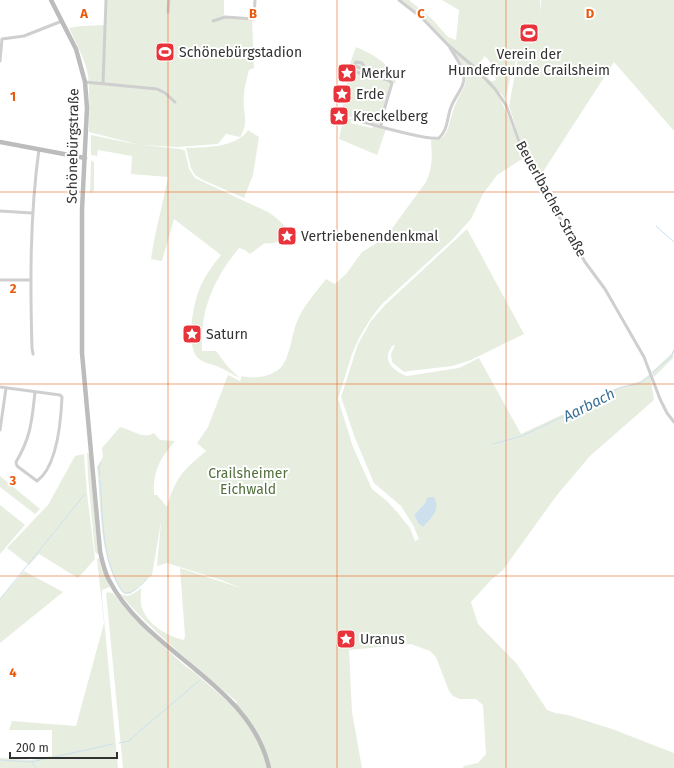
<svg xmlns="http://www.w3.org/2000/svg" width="674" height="768" font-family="'Fira Sans',sans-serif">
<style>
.green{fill:#e7eee0;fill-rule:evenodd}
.water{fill:#cce0ee}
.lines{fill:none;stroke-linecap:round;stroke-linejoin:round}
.stream{stroke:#cce0ee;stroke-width:1}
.street{stroke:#cfcfcf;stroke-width:3}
.secondary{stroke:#bcbcbc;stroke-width:4.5}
.grid{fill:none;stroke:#e8590c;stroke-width:1;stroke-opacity:0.55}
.labels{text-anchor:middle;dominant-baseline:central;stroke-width:4;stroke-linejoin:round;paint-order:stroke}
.poi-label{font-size:14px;fill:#323232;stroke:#fff;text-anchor:start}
.street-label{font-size:14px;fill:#323232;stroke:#fff}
.park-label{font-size:14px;fill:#536f3d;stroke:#fff}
.water-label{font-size:15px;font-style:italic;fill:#3c7197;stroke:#fff}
.grid-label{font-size:13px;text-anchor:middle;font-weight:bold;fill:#e8590c;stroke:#fff;stroke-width:4;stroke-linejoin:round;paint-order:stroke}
</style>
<rect width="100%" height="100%" fill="#fff"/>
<g class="green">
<path d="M107,0H224V15L220,17L224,16L252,20L254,68L249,70C247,79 244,88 244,96C242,112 250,122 240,137L226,134L218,144L177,147L142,145L181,149L185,151L189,169L195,178L268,212C278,218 285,227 294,235C287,239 274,245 265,243L250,254L245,250L239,248C213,280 200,310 202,351H216L228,367L240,378C233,375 226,370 219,367C212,364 204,363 199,359C184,347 194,300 201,285C206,274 213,265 221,255L174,219L162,261L151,259C155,231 163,204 168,177L131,174L132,156L98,150L97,156L91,155V135L140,145L89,132C89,113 90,94 88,75C85,59 76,43 69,28L81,26L106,25Z"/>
<path d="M399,0H409L432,19L448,37L456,40L459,10L442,0H540V12L541,0H674V131L614,62L539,178L528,158L524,152L509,106L519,52L510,79L505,100L501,93L498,94L508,116L523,156L522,159L497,175L483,194L471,219L453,239L382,304L371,318L359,338L352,354L338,399L353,447L372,489L387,501L397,512L410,528L415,541L419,539L413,525L401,506L374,483L355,438L341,397L358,344L371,321L385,305L467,229L524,334L471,360L452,366L410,371L404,372L392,362L391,354L395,345L392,346C391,349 388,352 388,355C386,365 399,374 407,376L459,368L479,358L521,434L568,412L587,407L607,391L641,381L650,374L654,400L590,456L557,495L503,570L491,580L471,602L478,624L517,664L547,710L555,713L568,715L612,729L674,753V767L673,768H463L464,766L478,763L486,754L483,705L476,699H460L453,696L449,691L436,657L430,651L411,644L349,650L352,712L362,768H123L106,593C114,591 115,596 120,602C137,625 164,646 185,666L194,672L234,707L237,702C197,667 154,634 119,593C128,599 133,594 141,588C141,594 140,602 142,608C148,625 167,636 184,640L185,636L180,568L244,589L221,580L167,563L157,566L161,522L152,575L130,594H125L122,592C98,555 102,510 97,467L103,457L102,448L120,427C131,429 143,440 154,433L160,440L175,441C160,459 153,470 154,495H157L167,507C175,478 183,470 206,451L197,443L208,427L228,375L240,381L242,376C255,380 279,376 285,361C292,347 292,331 299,317C306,303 317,291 326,279L335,284L346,274L362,252L385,238L426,182C433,167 432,156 431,140C445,141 447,132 450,121C452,115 453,109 456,103C459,95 466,87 466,78C467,57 416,13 399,0ZM484,56C492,61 493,71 496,80L493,81H491L476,66L483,59ZM426,502L418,523L414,515Z"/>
<path d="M356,47C372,54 394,65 396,84L393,82L390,83L381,125L343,115L342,113C343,104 346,78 352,72L348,69Z"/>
<polygon points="345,119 351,119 351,123 372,128 373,126 386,129 377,155 339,139 343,120"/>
<path d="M248,130L259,137L253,175L244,198L203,180L195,175L191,168L186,148C206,147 236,148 248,130Z"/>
<polygon points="91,160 94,162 94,190 91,193 90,193"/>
<polygon points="674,348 673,358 654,377 652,372 672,353"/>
<polygon points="87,453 89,454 98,553 97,554 95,552 88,477"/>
<polygon points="84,454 87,493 95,559 78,578 39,554 29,565 7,548 48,505 75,456"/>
<polygon points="0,476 40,509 35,514 0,487"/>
<polygon points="0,505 25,525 0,554"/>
<polygon points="99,558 101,568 110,587 102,590 102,597 118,768 0,768 0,758 31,760 52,756 52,730 9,730 12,721 76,726 104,623 97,559"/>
<polygon points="24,571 63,592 0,643 0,599"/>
</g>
<path class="water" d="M431,497H434C441,510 431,518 423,527L418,523L414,515L426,502L427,498Z"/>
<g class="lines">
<g class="stream">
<polyline points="656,226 674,242"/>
<polyline points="652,373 671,357 674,350"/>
<polyline points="493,444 522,436 564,416 587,408 603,397 606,394 622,387 638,384 650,376"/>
<polyline points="100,476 99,466 101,463"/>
<path d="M100,480C103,515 101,554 119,586C121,589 123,594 127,593C134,593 142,584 147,579"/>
<polyline points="0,599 85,494"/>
<polyline points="119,743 129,741 142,729 199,681"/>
<polyline points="0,760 31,762 113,744"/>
<polyline points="32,762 36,768"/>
</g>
<g class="street">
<polyline points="399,0 422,18 448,45 473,66 495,89 506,105 525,158 585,262 605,289 644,357 660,399 667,413 674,422"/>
<polyline points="168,12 169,0"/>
<polyline points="213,21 225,17 254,19 255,0"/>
<polyline points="0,61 2,39 24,36 62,21"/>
<polyline points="354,66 367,70"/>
<polyline points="369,75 362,63 356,62 353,68 354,72 356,72 388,80 392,83 382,117 381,127"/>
<polyline points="85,82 157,89 165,93 175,102"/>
<polyline points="103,83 106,0"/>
<path d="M353,119C367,123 428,141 439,138C448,130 447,117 451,107C455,96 465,87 464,76C463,66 455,56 450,48"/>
<polyline points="0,211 32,213"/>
<polyline points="0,280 30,280"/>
<path d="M33,354L32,348C30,281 30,215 39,149"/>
<path d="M0,387L60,395L62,397C61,420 58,466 37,481L17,466L16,462C31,437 32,420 35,392"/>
<polyline points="0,430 6,388"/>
</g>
<g class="secondary">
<path d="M51,0L76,49L85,82L87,108L82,210V353L100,551C102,561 104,571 109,580C147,654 250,683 269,768"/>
<polyline points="0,142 85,158"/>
</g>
</g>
<path class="grid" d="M168,0V768M337,0V768M506,0V768M0,192H674M0,384H674M0,576H674"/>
<defs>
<symbol id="stadium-square" viewBox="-11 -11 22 22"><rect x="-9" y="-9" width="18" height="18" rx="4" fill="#e9333b" stroke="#fff"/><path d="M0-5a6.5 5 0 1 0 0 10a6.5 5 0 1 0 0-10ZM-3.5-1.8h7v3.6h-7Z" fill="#fff"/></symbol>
<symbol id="sight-square" viewBox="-11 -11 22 22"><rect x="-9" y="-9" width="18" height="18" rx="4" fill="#e9333b" stroke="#fff"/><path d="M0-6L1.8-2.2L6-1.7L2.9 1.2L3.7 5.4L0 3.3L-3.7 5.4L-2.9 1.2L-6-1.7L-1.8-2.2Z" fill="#fff"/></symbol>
</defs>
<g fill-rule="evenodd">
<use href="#stadium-square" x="518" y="22" width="22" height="22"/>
<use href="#stadium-square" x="154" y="41" width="22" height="22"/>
<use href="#sight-square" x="336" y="62" width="22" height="22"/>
<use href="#sight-square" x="331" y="83" width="22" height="22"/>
<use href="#sight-square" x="328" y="105" width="22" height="22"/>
<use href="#sight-square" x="276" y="225" width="22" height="22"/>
<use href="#sight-square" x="181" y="323" width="22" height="22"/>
<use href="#sight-square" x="335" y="628" width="22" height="22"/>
</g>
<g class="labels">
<g class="poi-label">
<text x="179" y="52">Schönebürgstadion</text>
<text x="529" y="54" text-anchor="middle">Verein der<tspan x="529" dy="16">Hundefreunde Crailsheim</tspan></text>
<text x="361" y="73">Merkur</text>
<text x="356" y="94">Erde</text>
<text x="353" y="116">Kreckelberg</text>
<text x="301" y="236">Vertriebenendenkmal</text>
<text x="206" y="334">Saturn</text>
<text x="360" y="639">Uranus</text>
</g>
<g class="street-label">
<text transform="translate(73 146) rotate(-89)">Schönebürgstraße</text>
<text transform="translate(551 199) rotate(61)">Beuerlbacher Straße</text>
</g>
<g class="park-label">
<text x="248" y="473">Crailsheimer<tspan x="248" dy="16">Eichwald</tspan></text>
</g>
<g class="water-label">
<text transform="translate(589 405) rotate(-27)">Aarbach</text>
</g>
</g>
<g class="grid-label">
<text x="84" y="18">A</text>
<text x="253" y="18">B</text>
<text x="421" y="18">C</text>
<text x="590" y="18">D</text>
<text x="13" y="101">1</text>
<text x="13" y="293">2</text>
<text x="13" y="485">3</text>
<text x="13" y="677">4</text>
</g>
<path d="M10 752v6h107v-6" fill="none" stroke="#323232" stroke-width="2"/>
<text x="16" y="752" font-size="12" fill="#323232" stroke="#ffffff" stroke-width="3" paint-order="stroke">200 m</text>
</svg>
